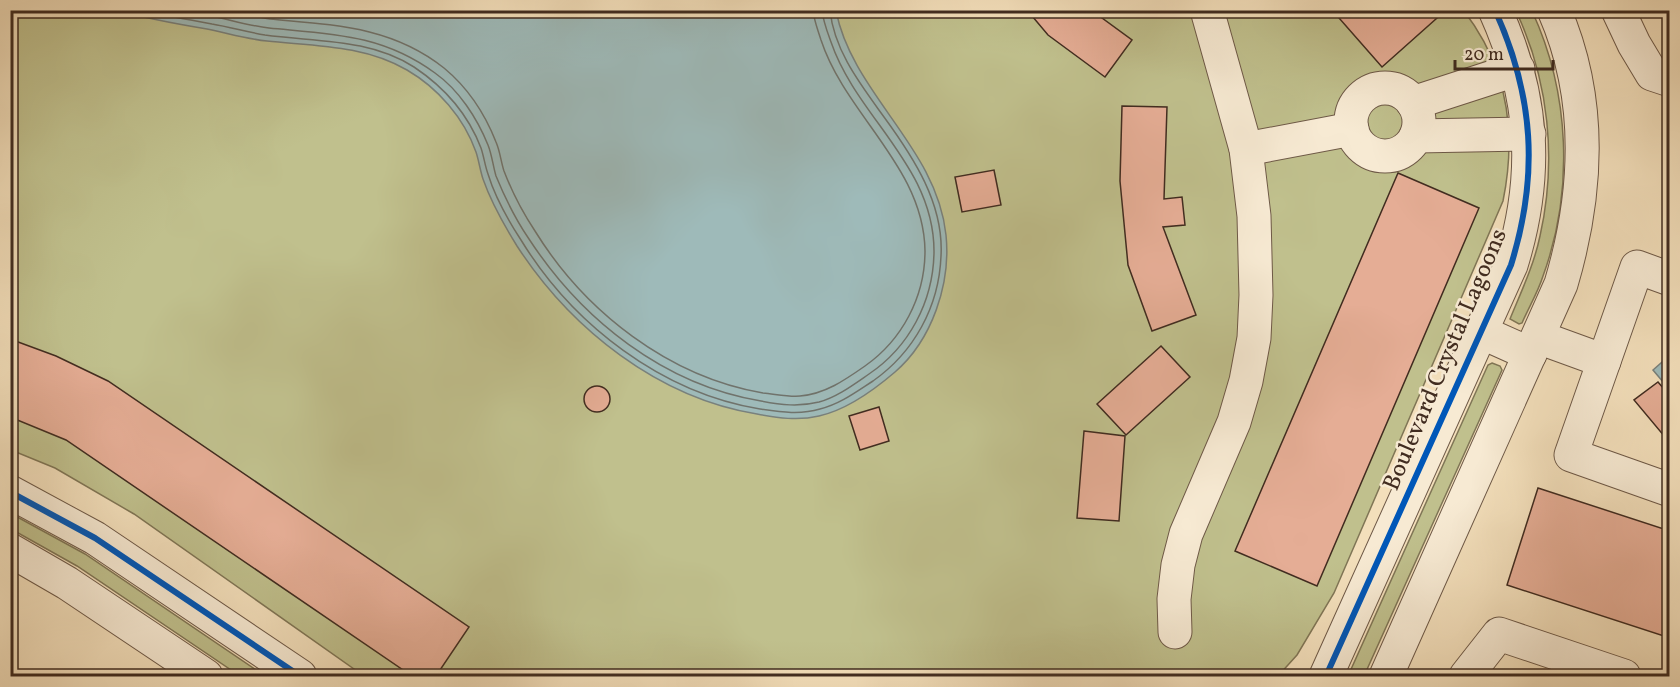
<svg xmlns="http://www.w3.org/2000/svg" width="1680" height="687" font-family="Vollkorn,serif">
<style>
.green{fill:#c0c08d;stroke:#807656;stroke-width:1.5}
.water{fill:#9ebab9;stroke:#79817c;stroke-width:1.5}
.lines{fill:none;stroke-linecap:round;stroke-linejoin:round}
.shore{stroke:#70736c;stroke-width:1.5}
.building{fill:#e5ad95;stroke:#412c20;stroke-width:1.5}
.minor-casing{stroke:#6e5947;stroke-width:35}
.minor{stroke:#f7ead3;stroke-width:33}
.cycleway-casing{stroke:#f7ead3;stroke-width:10}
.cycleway{stroke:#0057b8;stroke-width:6}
.labels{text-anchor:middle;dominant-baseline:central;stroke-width:5;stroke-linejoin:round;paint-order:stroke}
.street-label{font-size:24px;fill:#412c20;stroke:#f7ead3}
</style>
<rect width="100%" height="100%" fill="#f3dfbb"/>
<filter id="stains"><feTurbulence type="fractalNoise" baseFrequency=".00333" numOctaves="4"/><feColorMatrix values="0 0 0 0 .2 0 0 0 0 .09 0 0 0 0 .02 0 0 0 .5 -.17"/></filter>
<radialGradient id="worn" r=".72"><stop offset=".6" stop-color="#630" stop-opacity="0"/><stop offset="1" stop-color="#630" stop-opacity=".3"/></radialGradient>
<g class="green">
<path d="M10,11H1464C1508,68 1517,132 1503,201L1334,593L1297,655L1278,676H364L134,514L55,468L11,450Z"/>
<path d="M1516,11H1532C1570,93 1574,191 1543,276C1538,292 1529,307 1522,323L1519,324L1510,319C1521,292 1534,265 1540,236C1557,160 1549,81 1516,11Z"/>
<polygon points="1492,363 1500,366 1502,370 1364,676 1348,676 1488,365"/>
<polygon points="10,513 85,554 265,676 240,676 77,566 11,529"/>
</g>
<g class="water">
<path d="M120,11H836C853,95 937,147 946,235C951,284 932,340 895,372C874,390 846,410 819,416C798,421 778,418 757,414C658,398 571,329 517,246C504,225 491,202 483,179C480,170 479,161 476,152C464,118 438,88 407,70C364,45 315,46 267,41C247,39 227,33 207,29C177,24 148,19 120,11Z"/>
<polygon points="1669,356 1669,389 1653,370"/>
</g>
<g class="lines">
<g class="shore">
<path d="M140,10C164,16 188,19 212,24C230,27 247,32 265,35C315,42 369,38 414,67C444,87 468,114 481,148C484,157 485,166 488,174C495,197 508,220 521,240C573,325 662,393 760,409C781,412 800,415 820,409C840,404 856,392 873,381C914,352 939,307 941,256C944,204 914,158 884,117C861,85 834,51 830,10"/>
<path d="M173,10C186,13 199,14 212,16C231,20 250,26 269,28C331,34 382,34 435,73C459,90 477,118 488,145C492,155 493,166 496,176C505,198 516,220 529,239C582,320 664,385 761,401C781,405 799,407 819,402C837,397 853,385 869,374C909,347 933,302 934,253C935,166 857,118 831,42C827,31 823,21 822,10"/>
<path d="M228,10C242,13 256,17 270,19C333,25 391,26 444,68C467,87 485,114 496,142C500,151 501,162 504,171C512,192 523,213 535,231C585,312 669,377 763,393C775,394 788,397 800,396C825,394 845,380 865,366C902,340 925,297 925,251C924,167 846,116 821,40C818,30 814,21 813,10"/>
</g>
</g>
<g class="building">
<polygon points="1027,10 1091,10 1132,40 1105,77 1048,35"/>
<polygon points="1332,10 1446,10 1382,67"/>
<polygon points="1122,106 1167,107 1164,199 1182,197 1185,225 1163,227 1196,315 1152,331 1128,265 1120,181"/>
<polygon points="994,170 1001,205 962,212 955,177"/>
<polygon points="1398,173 1479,208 1317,586 1235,551"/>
<polygon points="10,339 56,356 108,381 469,627 436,676 412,676 66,440 10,417"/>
<polygon points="1161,346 1190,377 1126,435 1097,404"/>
<polygon points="1658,382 1670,396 1670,443 1634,400"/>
<circle cx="597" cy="399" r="13"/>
<polygon points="879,407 889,441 860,450 849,416"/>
<polygon points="1084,431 1125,436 1119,521 1077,518"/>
<polygon points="1538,488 1670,531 1670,638 1507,585"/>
</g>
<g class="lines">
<defs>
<g id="minor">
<polyline points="1618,10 1634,44 1652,74 1670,80"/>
<circle cx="1385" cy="122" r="34"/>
<polyline points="1413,103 1518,69"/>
<polyline points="1416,136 1529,134"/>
<polyline points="1246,149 1352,129"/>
<polyline points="1670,279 1637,267 1571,455 1670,490"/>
<polyline points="1481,332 1530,354"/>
<polyline points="1538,337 1604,361"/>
<polyline points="10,492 95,538 300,676"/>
<polyline points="10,550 67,583 206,676"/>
<polyline points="1175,632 1174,599 1178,565 1186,534 1234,422 1246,381 1254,338 1256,295 1254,216 1246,149 1207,10"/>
<path d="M1326,676L1511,265C1539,175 1534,96 1495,10"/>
<path d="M1386,676L1561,284C1588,193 1593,99 1554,10"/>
<polyline points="1466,676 1499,634 1624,676"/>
</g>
</defs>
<use href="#minor" class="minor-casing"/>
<use href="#minor" class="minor"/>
<defs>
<g id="cycleway">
<polyline points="10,492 95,538 300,676"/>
<path d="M1326,676L1511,265C1539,175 1534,96 1495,10"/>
</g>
</defs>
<use href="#cycleway" class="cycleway-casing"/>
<use href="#cycleway" class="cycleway"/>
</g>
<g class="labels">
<g class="street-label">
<text transform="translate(1446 360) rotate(-67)">Boulevard Crystal Lagoons</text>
</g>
</g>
<rect width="1680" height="687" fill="none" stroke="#f3dfbb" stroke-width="36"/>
<rect x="12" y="12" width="1656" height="663" fill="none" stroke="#412c20" stroke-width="3"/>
<rect x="18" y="18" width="1644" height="651" fill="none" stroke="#412c20" stroke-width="1.5"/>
<path d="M1455 60v9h98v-9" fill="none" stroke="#412c20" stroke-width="3"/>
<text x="1464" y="60" font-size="18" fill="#412c20" stroke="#f7ead3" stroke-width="4.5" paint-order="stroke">20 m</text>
<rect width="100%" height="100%" filter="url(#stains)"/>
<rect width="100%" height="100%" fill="url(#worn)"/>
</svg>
